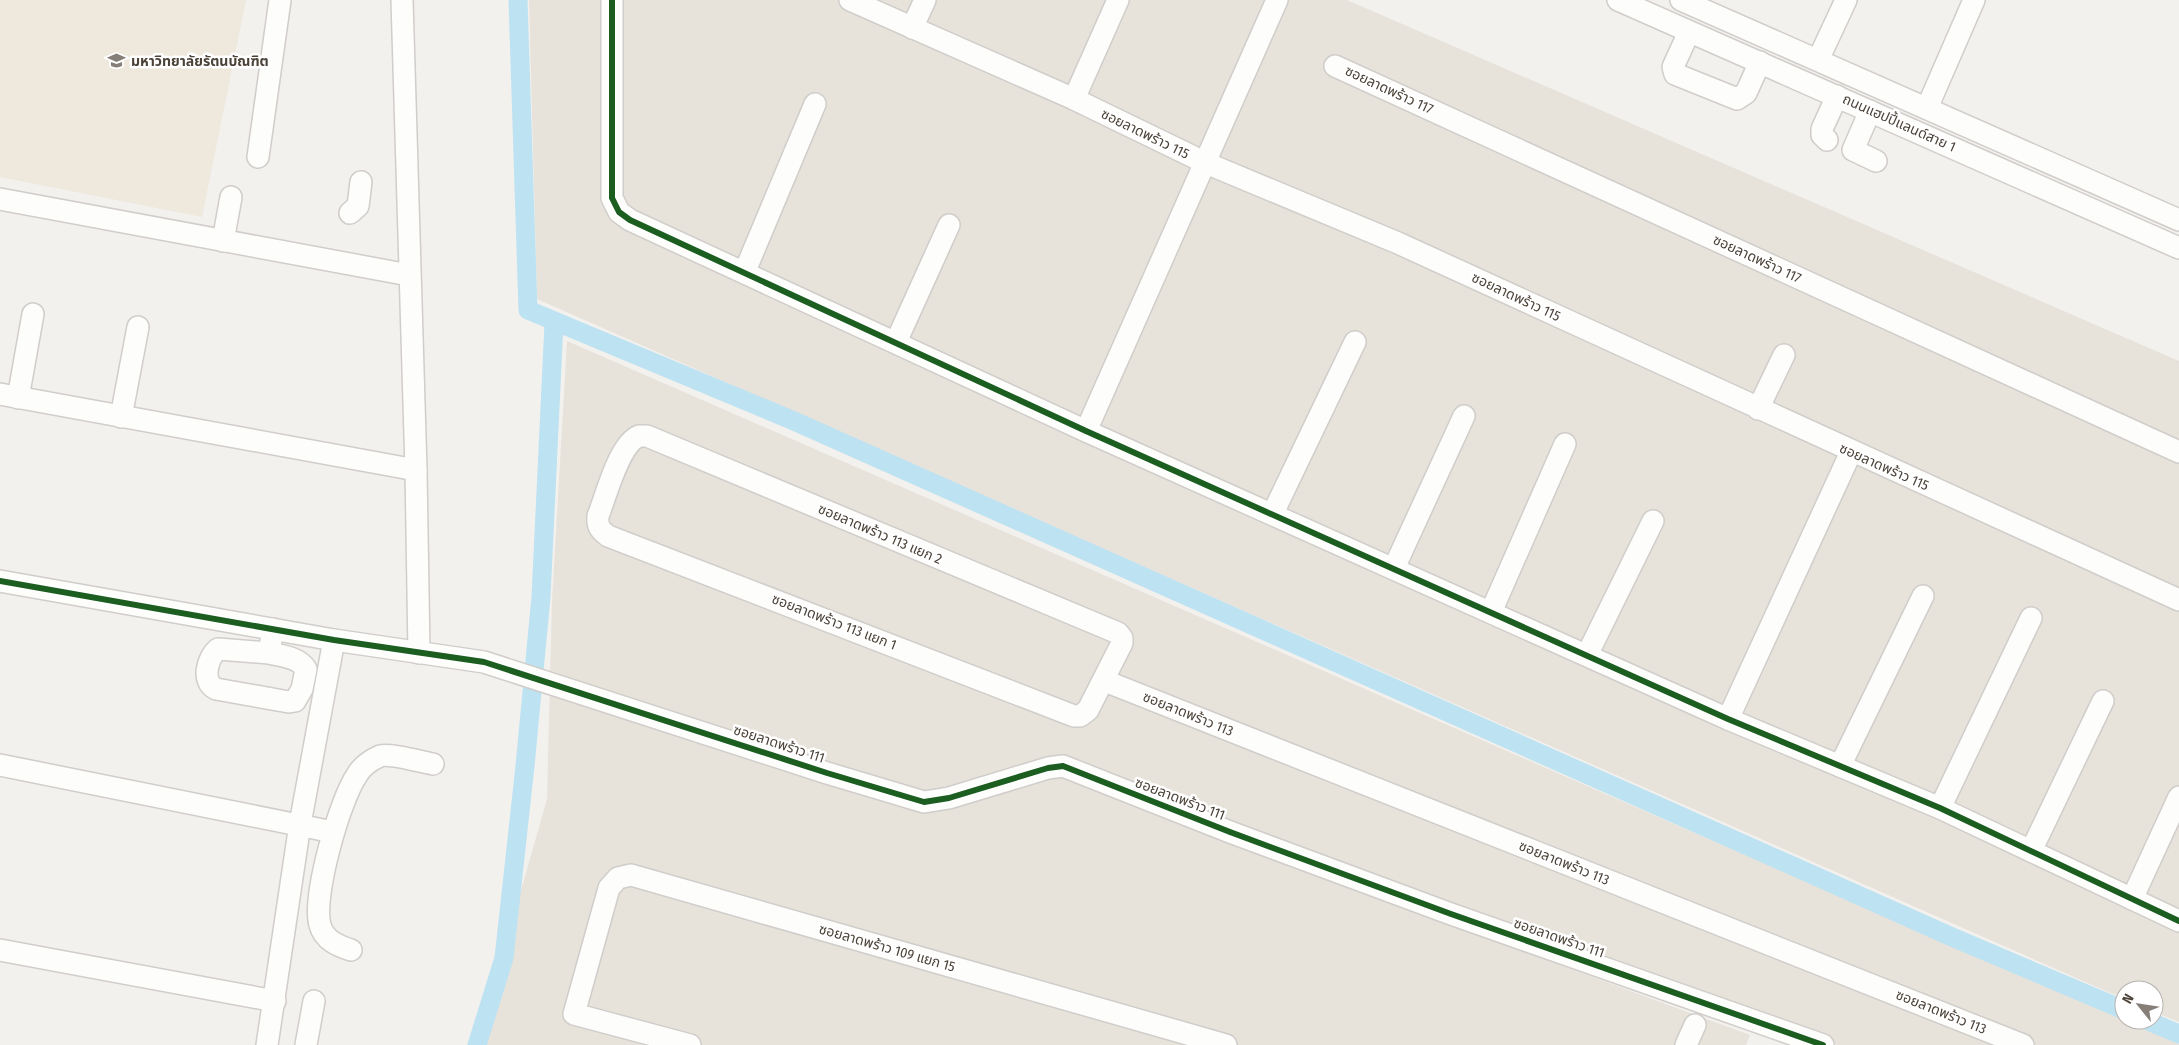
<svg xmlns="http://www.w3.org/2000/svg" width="2179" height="1045" font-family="'Fira Sans Condensed','Noto Sans Thai',sans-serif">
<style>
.residential{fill:#e7e3db}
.education{fill:#eee8dd}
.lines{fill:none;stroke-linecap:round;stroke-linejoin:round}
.canal{stroke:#bde2f2;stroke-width:19}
.minor-casing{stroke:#d0cdca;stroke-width:24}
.minor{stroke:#fdfdfc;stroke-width:21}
.cycleway-casing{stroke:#fff;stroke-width:9}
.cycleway{stroke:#1b5e20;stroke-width:6}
.labels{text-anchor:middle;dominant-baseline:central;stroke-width:5;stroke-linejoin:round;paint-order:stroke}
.poi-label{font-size:14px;font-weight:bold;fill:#4b4238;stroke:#fff;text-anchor:start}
.street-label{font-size:14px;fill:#4b4238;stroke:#fff}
</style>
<rect width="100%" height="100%" fill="#f3f1ee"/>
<g class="residential">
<polygon points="529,0 1347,0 2179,361 2179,1022 2154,1012 2154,990 2124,990 2124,999 537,299"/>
<polygon points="567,341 2179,1044 2179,1045 1837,1045 1463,908 1457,922 1549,961 1750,1035 1746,1045 477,1045 547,799 552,601"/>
</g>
<polygon class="education" points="0,0 246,0 202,217 0,177"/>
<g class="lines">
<g class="canal">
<polyline points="518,0 528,310 794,421 1952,937 2124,1010"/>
<polyline points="2146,1020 2179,1034"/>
<polyline points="477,1045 504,958 525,766 541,597 554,323"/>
</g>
<defs>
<g id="minor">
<polyline points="402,0 416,470 419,653"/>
<polyline points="612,0 612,198 619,212 630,220 1086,431 1728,719 1940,808 2179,921"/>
<polyline points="850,0 1074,99 1206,163 1398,243 2179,600"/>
<polyline points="1618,0 2179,248"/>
<polyline points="1681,0 2179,220"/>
<polyline points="912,28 925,0"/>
<polyline points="1689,32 1673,67 1675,74 1737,99 1746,93 1760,62"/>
<polyline points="1818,60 1846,0"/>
<polyline points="1335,66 2179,452"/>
<polyline points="1074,99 1118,0"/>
<polyline points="1927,108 1974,0"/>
<polyline points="1870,111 1853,150 1876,161"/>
<polyline points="1827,140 1822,135 1822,129 1837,96"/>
<polyline points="258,157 280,0"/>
<polyline points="0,199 409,275"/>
<polyline points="350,213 358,206 361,182"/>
<polyline points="223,241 231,197"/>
<polyline points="745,271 815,104"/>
<polyline points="896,342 949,225"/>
<polyline points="0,394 416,470"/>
<polyline points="18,398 33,314"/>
<polyline points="1758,409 1784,355"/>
<polyline points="121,417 138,327"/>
<polyline points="1086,431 1277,0"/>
<path d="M639,436H647L1118,633L1122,638V643L1088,710L1080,716H1074L608,536C600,530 597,526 598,516C606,496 619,444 639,436Z"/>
<polyline points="1273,513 1355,342"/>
<polyline points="1394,568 1464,416"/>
<polyline points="0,581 334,640 484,662 827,773 924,802 949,798 1048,768 1063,766 1230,832 1451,914 1823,1045"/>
<polyline points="1491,612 1565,444"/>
<path d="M269,653C282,656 298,657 306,669L302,689L295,701L289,702L216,689C201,682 207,658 218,649L269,653L273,629"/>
<polyline points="1587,655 1653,521"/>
<polyline points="1105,681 2023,1045"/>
<polyline points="1728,719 1851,452"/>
<polyline points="0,765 333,832"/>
<polyline points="1840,766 1923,596"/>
<polyline points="1940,808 2031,618"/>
<polyline points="2031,851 2103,701"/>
<polyline points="2132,899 2179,797"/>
<polyline points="0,950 275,1001"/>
<path d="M351,950C338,946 324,940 320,925C312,897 340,799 357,775C362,766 371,760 380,756C390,753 422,762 433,764"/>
<polyline points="267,1045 300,824 334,640"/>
<polyline points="306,1045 314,1001"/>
<polyline points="690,1045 574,1014 609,888 618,878 631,875 1226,1045"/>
<polyline points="1686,1045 1695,1025"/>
</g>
</defs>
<use href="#minor" class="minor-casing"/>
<use href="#minor" class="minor"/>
<defs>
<g id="cycleway">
<polyline points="612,0 612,198 619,212 630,220 1086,431 1728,719 1940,808 2179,921"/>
<polyline points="0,581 334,640 484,662 827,773 924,802 949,798 1048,768 1063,766 1230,832 1451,914 1823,1045"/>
</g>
</defs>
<use href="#cycleway" class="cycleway-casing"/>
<use href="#cycleway" class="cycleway"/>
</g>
<defs>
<symbol id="university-bare" viewBox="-9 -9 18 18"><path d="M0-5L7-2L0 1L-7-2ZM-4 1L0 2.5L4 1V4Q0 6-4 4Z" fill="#867f78" stroke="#fff" stroke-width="2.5" paint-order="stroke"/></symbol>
</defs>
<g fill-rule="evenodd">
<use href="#university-bare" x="104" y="48" width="25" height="25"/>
</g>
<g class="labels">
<g class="poi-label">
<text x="131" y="61">มหาวิทยาลัยรัตนบัณฑิต</text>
</g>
<g class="street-label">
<text transform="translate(1389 90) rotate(25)">ซอยลาดพร้าว 117</text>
<text transform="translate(1899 123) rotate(24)">ถนนแฮปปี้แลนด์สาย 1</text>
<text transform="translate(1145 134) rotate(26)">ซอยลาดพร้าว 115</text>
<text transform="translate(1757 259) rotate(25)">ซอยลาดพร้าว 117</text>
<text transform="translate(1516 297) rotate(25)">ซอยลาดพร้าว 115</text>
<text transform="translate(1884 467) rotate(24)">ซอยลาดพร้าว 115</text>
<text transform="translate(880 534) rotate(23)">ซอยลาดพร้าว 113 แยก 2</text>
<text transform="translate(834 622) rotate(21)">ซอยลาดพร้าว 113 แยก 1</text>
<text transform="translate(1188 714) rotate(22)">ซอยลาดพร้าว 113</text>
<text transform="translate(779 744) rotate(18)">ซอยลาดพร้าว 111</text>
<text transform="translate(1180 799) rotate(21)">ซอยลาดพร้าว 111</text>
<text transform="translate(1564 863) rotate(22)">ซอยลาดพร้าว 113</text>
<text transform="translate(1559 938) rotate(19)">ซอยลาดพร้าว 111</text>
<text transform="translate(887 948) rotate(16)">ซอยลาดพร้าว 109 แยก 15</text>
<text transform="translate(1941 1012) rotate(22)">ซอยลาดพร้าว 113</text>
</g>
</g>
<g transform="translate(2139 1005) rotate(300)"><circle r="24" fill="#ffffff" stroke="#b7b3af"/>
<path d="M0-4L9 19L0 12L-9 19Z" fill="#867f78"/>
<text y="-8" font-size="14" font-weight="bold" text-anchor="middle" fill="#4b4238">N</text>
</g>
</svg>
